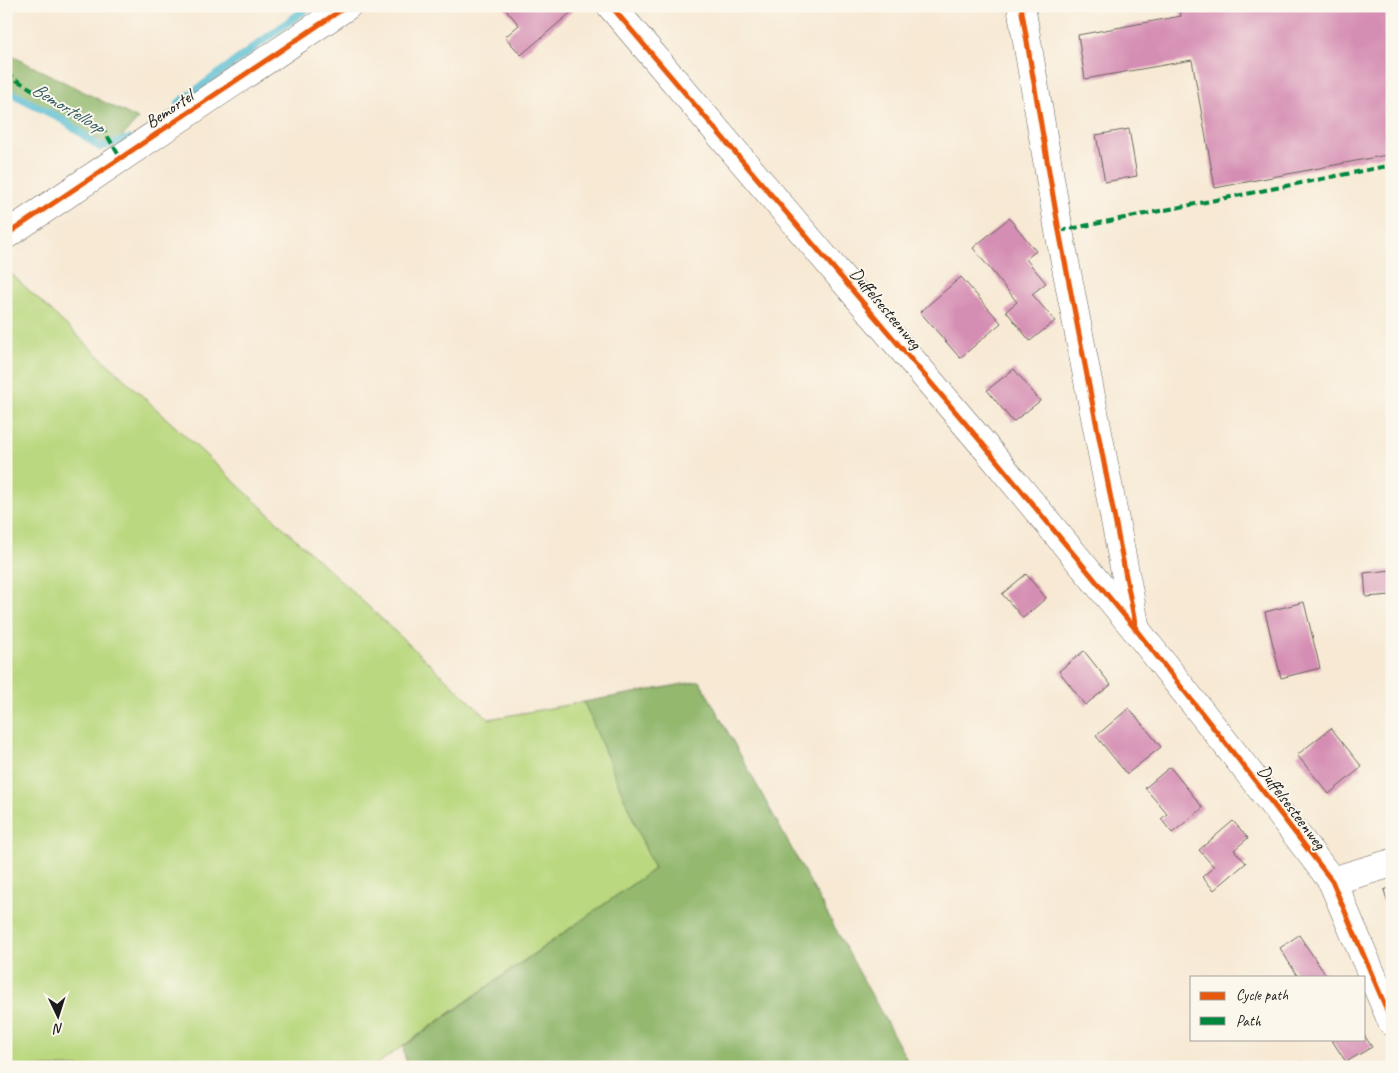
<svg xmlns="http://www.w3.org/2000/svg" width="1398" height="1073" font-family="Caveat,sans-serif">
<style>
.green{fill:#bad87f;stroke:#6b7a4e}
.forest{fill:#93b86e;stroke:#586a45}
.lines{fill:none;stroke-linecap:round;stroke-linejoin:round}
.stream{stroke:#55bcd2;stroke-width:8}
.building{fill:#d58eb3}
.minor-casing{stroke:#69645c;stroke-width:29}
.minor{stroke:#fff;stroke-width:28}
.quiet{stroke:#00873e;stroke-width:4;stroke-dasharray:8 4;stroke-linecap:butt}
.cycleway-casing{stroke:#fbf7ec;stroke-width:8}
.cycleway{stroke:#e8590c;stroke-width:5}
.labels{text-anchor:middle;dominant-baseline:central;stroke-width:4;stroke-linejoin:round;paint-order:stroke}
.street-label{font-size:18px;fill:#1c1c1c;stroke:#fbf7ec}
.water-label{font-size:19px;font-style:italic;fill:#335c65;stroke:#fbf7ec}
</style>
<rect width="100%" height="100%" fill="#fbf7ec"/>
<filter id="ink" filterUnits="userSpaceOnUse"><feTurbulence type="fractalNoise" baseFrequency=".02" numOctaves="2"/><feDisplacementMap in="SourceGraphic" scale="10" xChannelSelector="R" yChannelSelector="G"/><feConvolveMatrix kernelMatrix="1 2 1 2 8 2 1 2 1" color-interpolation-filters="sRGB"/></filter>
<filter id="wash" filterUnits="userSpaceOnUse"><feTurbulence type="fractalNoise" baseFrequency=".0096" numOctaves="4" result="noise"/><feDisplacementMap in="SourceGraphic" scale="20" xChannelSelector="R" yChannelSelector="G"/><feGaussianBlur stdDeviation="1.12" result="paint"/><feColorMatrix in="noise" values="0 0 0 0 0 0 0 0 0 0 0 0 0 0 0 0 0 1.4 0 .05"/><feComposite in="paint" operator="in"/></filter>
<g filter="url(#wash)">
<rect width="100%" height="100%" fill="#f7e9d4"/>
<polygon class="green" points="6,269 489,719 584,702 654,869 373,1067 6,1067"/>
<g class="forest">
<polygon points="6,53 138,119 113,147 6,93"/>
<polygon points="700,681 911,1067 407,1067 403,1047 654,869 584,702"/>
</g>
<g class="lines">
<g class="stream">
<polyline points="6,90 63,120 100,147 129,139"/>
<polyline points="179,103 310,6"/>
</g>
</g>
<g id="blocks">
<g class="building">
<polygon points="503,6 574,6 576,8 521,55 505,37 519,25"/>
<polygon points="1179,6 1203,6 1204,11 1232,6 1392,6 1392,154 1215,188 1192,60 1085,79 1078,35 1181,16"/>
<polygon points="1129,129 1137,176 1105,182 1096,135"/>
<polygon points="1009,218 1036,251 1026,259 1046,283 1032,294 1055,321 1030,341 1006,311 1017,302 973,248"/>
<polygon points="961,277 1001,323 960,358 920,312"/>
<polygon points="1014,369 1040,401 1013,422 987,390"/>
<polygon points="1392,570 1392,595 1366,597 1364,573"/>
<polygon points="1026,574 1046,598 1023,618 1002,594"/>
<polygon points="1304,602 1320,668 1281,678 1265,612"/>
<polygon points="1084,651 1111,685 1085,705 1059,671"/>
<polygon points="1129,708 1161,747 1127,774 1096,736"/>
<polygon points="1331,728 1362,767 1329,794 1297,755"/>
<polygon points="1170,767 1203,808 1172,833 1161,819 1167,814 1145,788"/>
<polygon points="1233,821 1248,838 1234,850 1246,863 1214,890 1202,877 1214,867 1199,850"/>
<polygon points="1392,887 1392,914 1391,914 1384,890"/>
<polygon points="1299,935 1327,977 1298,977 1280,948"/>
<polygon points="1364,1035 1372,1047 1346,1062 1331,1039 1364,1039"/>
<polygon points="1300,1062 1303,1067 1291,1067"/>
</g>
</g>
</g>
<g filter="url(#ink)">
<use href="#blocks" fill-opacity="0" stroke="#69645c" stroke-width="1"/>
<g class="lines">
<defs>
<g id="minor">
<polyline points="611,6 982,443 1137,631 1246,769 1332,881 1392,1022"/>
<polyline points="1021,6 1059,231 1136,629"/>
<polyline points="6,235 347,6"/>
<polyline points="1332,881 1392,863"/>
</g>
</defs>
<use href="#minor" class="minor-casing"/>
<use href="#minor" class="minor"/>
<g class="quiet">
<polyline points="6,74 105,132 121,159"/>
<polyline points="1059,231 1392,165"/>
</g>
<defs>
<g id="cycleway">
<polyline points="611,6 982,443 1137,631 1246,769 1332,881 1392,1022"/>
<polyline points="1021,6 1059,231 1136,628"/>
<polyline points="6,235 347,6"/>
</g>
</defs>
<use href="#cycleway" class="cycleway-casing"/>
<use href="#cycleway" class="cycleway"/>
</g>
</g>
<g class="labels">
<g class="street-label">
<text transform="translate(169 109) rotate(-34)">Bemortel</text>
<text transform="translate(886 308) rotate(50)">Duffelsesteenweg</text>
<text transform="translate(1292 807) rotate(53)">Duffelsesteenweg</text>
</g>
<g class="water-label">
<text transform="translate(68 108) rotate(31)">Bemortelloop</text>
</g>
</g>
<rect width="1398" height="1073" fill="none" stroke="#fbf7ec" stroke-width="25"/>
<rect x="1190" y="976" width="175" height="65" fill="#fbf7ec" stroke="#a29f99"/>
<rect x="1200" y="992" width="25" height="8" fill="#e8590c" stroke="#a29f99"/>
<text x="1236" y="1000" font-size="15" fill="#1c1c1c">Cycle path</text>
<rect x="1200" y="1017" width="25" height="8" fill="#00873e" stroke="#a29f99"/>
<text x="1236" y="1026" font-size="15" fill="#1c1c1c">Path</text>
<g transform="translate(58 1016) rotate(176)" stroke="#fbf7ec" stroke-width="4" paint-order="stroke">
<path d="M0-4L9 19L0 12L-9 19Z" fill="#1c1c1c"/>
<text y="-8" font-size="14" font-weight="bold" text-anchor="middle" fill="#1c1c1c">N</text>
</g>
</svg>
